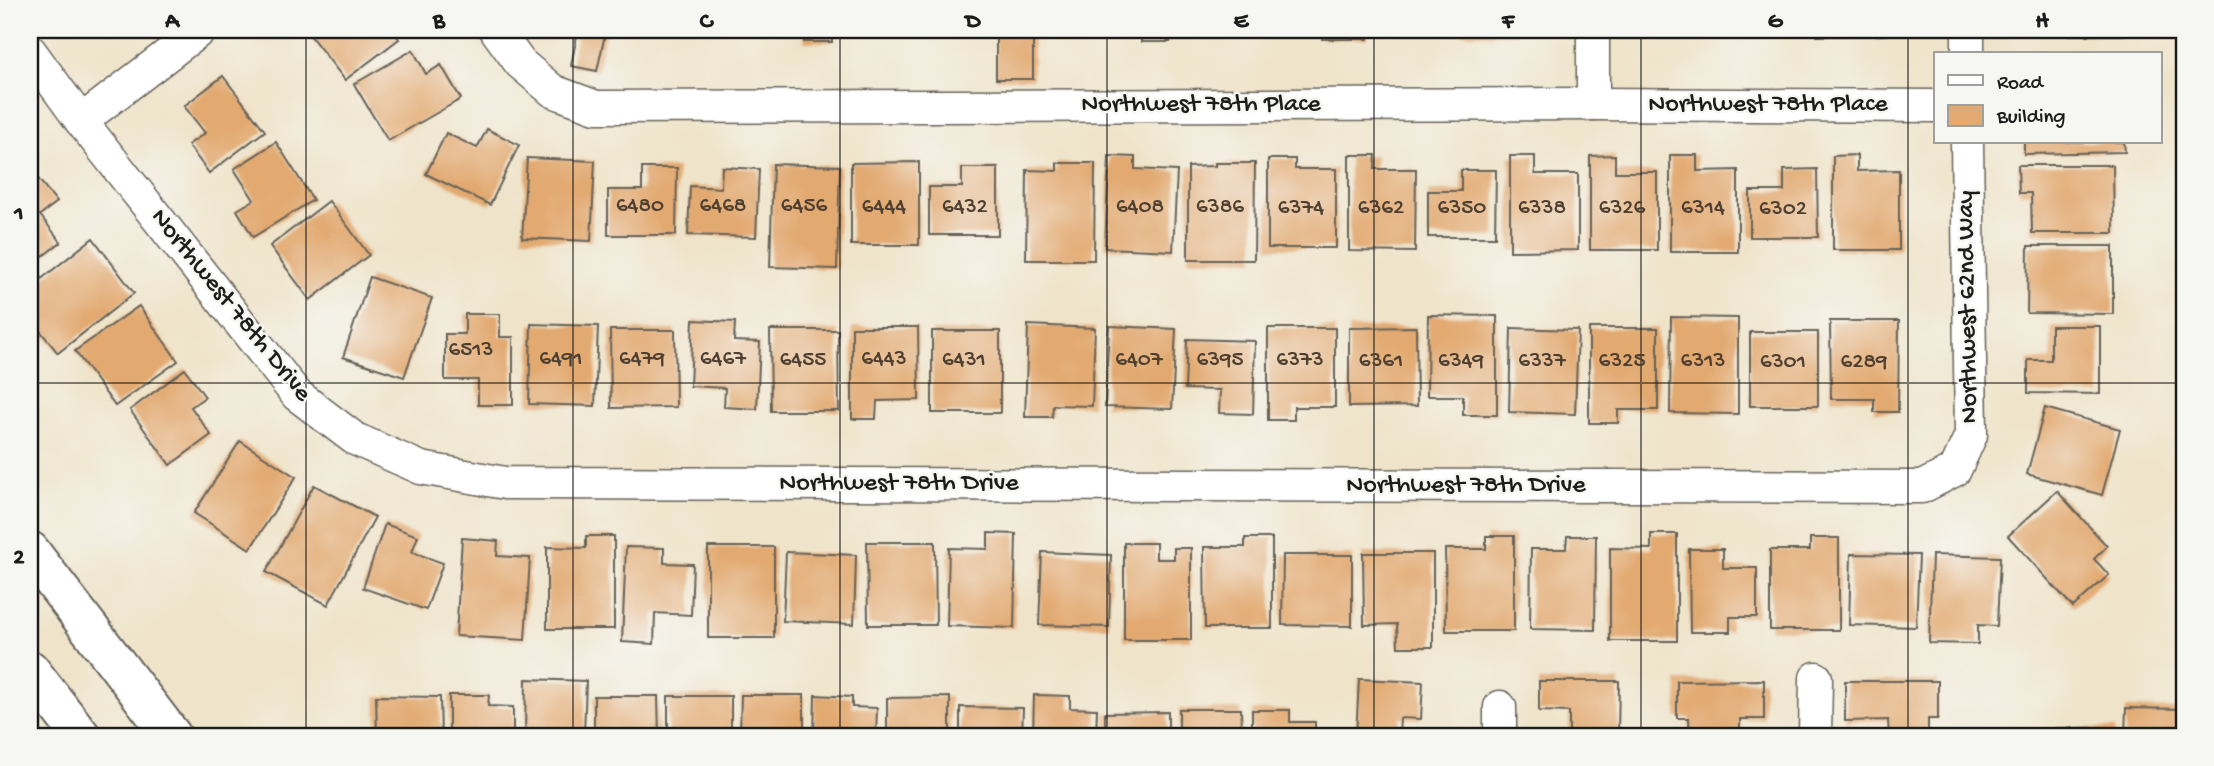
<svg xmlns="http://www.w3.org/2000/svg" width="2214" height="766" font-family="'Gochi Hand',sans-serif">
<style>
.building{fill:#e2a970}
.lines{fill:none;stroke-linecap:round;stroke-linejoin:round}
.street-casing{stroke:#666259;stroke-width:35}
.secondary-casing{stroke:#666259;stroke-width:42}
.street{stroke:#fff;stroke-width:32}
.secondary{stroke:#fff;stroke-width:38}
.grid{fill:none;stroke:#1c1c1c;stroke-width:2;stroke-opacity:0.55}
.labels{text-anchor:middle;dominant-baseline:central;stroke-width:5;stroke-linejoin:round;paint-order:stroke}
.number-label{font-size:23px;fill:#4e3f31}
.street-label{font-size:26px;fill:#1c1c1c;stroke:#f6f6f2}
.neatline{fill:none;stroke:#1c1c1c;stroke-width:2.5}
.grid-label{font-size:23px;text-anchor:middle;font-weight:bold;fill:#1c1c1c}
</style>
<rect width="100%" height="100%" fill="#f6f6f2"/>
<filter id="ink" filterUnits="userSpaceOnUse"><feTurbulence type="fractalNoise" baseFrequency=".0143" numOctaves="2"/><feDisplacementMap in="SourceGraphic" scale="14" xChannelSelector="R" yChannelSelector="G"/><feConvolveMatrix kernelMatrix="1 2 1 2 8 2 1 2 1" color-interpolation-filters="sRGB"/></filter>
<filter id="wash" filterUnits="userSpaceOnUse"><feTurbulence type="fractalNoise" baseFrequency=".00686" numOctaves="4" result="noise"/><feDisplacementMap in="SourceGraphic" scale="28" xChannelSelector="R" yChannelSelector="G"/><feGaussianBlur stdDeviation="1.57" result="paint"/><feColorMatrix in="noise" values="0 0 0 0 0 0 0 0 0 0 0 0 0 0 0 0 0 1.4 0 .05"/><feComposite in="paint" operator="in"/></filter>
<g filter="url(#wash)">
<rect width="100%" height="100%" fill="#efe4ca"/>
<g id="blocks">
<g class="building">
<polygon points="306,30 392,30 399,39 345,80"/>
<polygon points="578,30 606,30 597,71 571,66"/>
<rect x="758" y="30" width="34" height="2"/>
<rect x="804" y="30" width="28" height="12"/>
<polygon points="964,30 1033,30 1033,79 996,79 996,33 964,33"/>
<polygon points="1093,30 1128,30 1127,35 1094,34"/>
<rect x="1141" y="30" width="29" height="12"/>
<rect x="1322" y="30" width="46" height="9"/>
<rect x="1413" y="30" width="104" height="4"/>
<rect x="1656" y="30" width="92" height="5"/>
<polygon points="1817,30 1888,30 1888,35 1817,36"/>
<rect x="2030" y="30" width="94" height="5"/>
<polygon points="413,50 426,74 441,65 461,99 388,141 354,84"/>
<polygon points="223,76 265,131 209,173 188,145 205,133 184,106"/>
<polygon points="487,129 519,145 490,205 426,174 446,133 477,148"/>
<polygon points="276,142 313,200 253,237 237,210 254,200 234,169"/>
<polygon points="2024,142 2124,142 2125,152 2024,154"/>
<polygon points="1349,155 1376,155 1375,169 1416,169 1415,252 1349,251"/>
<polygon points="1615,155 1615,172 1657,172 1657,250 1590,250 1590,156"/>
<polygon points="1670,155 1697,155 1697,171 1738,170 1738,252 1670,252"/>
<polygon points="1857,155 1857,171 1899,170 1899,250 1833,250 1833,156"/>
<polygon points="1109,156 1135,157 1135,169 1177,171 1173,251 1105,248"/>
<polygon points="1510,156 1535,156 1535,174 1578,174 1578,250 1510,251"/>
<polygon points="527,158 595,161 591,241 522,238"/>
<polygon points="1268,159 1295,159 1295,169 1336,169 1336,248 1268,248"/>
<polygon points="919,162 919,245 851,245 851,163"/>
<polygon points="1057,163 1095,163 1094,260 1026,260 1027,170 1057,171"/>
<polygon points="1215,163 1255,163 1254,260 1188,260 1188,167 1215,166"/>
<polygon points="773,164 840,166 837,269 770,267"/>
<polygon points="2018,165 2113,165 2114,233 2032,233 2031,193 2019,193"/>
<polygon points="722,167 759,169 756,237 688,235 690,186 721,188"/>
<polygon points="642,168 677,168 676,235 608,235 608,190 642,190"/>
<polygon points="962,168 998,168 998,235 929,235 929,187 962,187"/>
<polygon points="1817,169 1818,237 1750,237 1750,191 1784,191 1784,170"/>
<polygon points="1461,170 1496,170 1495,237 1428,237 1428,191 1461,191"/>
<polygon points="35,175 57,202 40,215 61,242 30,266 30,179"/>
<polygon points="329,201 369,255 310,300 270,246"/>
<polygon points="93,238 134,293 58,353 30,318 30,288"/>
<polygon points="2028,246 2113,246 2113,314 2027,313"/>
<polygon points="370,277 432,298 404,377 343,357"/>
<polygon points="139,306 178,361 115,406 75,351"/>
<polygon points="465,314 500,314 500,337 513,337 513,405 478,405 478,380 445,380 445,334 465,334"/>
<polygon points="1428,315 1497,316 1497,415 1463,415 1463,396 1427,396"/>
<polygon points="1671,317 1738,318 1738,414 1670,413"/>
<polygon points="693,320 735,322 734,341 760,342 757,409 724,407 725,388 690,386"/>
<polygon points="1830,321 1899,321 1898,412 1874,412 1874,399 1831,399"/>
<polygon points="531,324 598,326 595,406 529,404"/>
<polygon points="1028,325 1095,328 1092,406 1053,405 1052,417 1025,417"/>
<polygon points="1109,326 1176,329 1172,409 1105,407"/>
<polygon points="2051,326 2100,326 2100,394 2028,393 2028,360 2051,360"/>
<polygon points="852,327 918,327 919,400 877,401 876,419 852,419"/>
<polygon points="1416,327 1417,406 1349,407 1349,328"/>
<polygon points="1268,328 1335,328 1335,407 1294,407 1294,420 1268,420"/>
<polygon points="1511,328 1578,330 1575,414 1509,412"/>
<polygon points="1589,328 1658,328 1658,410 1618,410 1618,423 1589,423"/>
<polygon points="610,330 675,330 676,407 611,408"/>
<polygon points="770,330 838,330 839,411 771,411"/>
<rect x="932" y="331" width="68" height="82"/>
<rect x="1750" y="332" width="68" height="74"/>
<polygon points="1187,339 1255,341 1253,414 1219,413 1220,390 1185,389"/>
<polygon points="185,369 205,397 191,407 211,435 170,465 130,410"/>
<polygon points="2045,408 2120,429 2102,495 2027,474"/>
<polygon points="240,441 296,477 250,549 194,513"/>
<polygon points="314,485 375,517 328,605 266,572"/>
<polygon points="2057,491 2107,546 2094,559 2109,575 2073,607 2008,536"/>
<polygon points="385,524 418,536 412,552 443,563 426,610 363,588"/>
<polygon points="988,533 1016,534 1014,628 947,626 949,548 988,549"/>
<polygon points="1651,534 1677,534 1677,641 1610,641 1610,548 1651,549"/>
<polygon points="586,536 614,536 614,629 547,629 547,547 586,548"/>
<polygon points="1486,536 1514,536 1514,631 1446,631 1445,549 1486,549"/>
<polygon points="1567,536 1596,536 1595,630 1530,629 1531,549 1566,549"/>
<polygon points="462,538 498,541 497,556 530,558 525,640 456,636"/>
<polygon points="1245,538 1272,538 1272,628 1205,628 1204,547 1245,547"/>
<polygon points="1810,538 1839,538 1839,630 1770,630 1770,550 1810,550"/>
<polygon points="867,542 935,542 936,625 868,625"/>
<polygon points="1124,543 1156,543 1156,559 1174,559 1174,548 1191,548 1191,640 1124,640"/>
<polygon points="626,547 664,548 664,563 693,564 691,615 655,613 654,644 622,642"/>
<rect x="708" y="547" width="66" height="91"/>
<polygon points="1689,549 1723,549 1723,568 1757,568 1757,617 1730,617 1730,632 1690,632"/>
<polygon points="786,552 856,555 854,624 783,621"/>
<polygon points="1042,552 1111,555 1109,627 1039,625"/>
<polygon points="1363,553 1433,553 1433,647 1398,647 1397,624 1364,625"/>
<polygon points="1851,554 1919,555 1916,627 1849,625"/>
<polygon points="1283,555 1352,555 1352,626 1282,625"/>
<polygon points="1932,555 2000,557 1997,626 1978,625 1978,644 1929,643"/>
<polygon points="526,679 586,681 584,736 525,736"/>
<polygon points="1359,679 1423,682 1421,719 1400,718 1399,736 1356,736"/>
<polygon points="1764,680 1764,719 1740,719 1740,736 1690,736 1689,718 1677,718 1677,681"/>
<polygon points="1539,681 1619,681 1618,736 1569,736 1569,712 1539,711"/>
<polygon points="1845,681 1938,681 1938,719 1928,719 1928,736 1889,736 1888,720 1845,721"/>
<polygon points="449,695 489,695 488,706 513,707 513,736 449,736"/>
<polygon points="741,695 804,695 804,736 740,736"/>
<polygon points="815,695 852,697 852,707 877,708 876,736 814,736"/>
<polygon points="1034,695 1070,696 1070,708 1097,709 1096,736 1033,736"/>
<polygon points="376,696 440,697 441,736 377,736"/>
<polygon points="594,696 658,696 659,736 594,736"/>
<rect x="668" y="696" width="63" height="40"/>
<polygon points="950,697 950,736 887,736 887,698"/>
<polygon points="960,707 1023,708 1022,736 960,736"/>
<polygon points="2126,708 2184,709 2184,736 2125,736"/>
<polygon points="1179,709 1241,709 1242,736 1179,736"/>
<polygon points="1252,710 1290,710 1290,722 1315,722 1315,736 1252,736"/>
<polygon points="1168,712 1168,736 1105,736 1105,713"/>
<rect x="2055" y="728" width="60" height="8"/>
</g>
</g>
</g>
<g filter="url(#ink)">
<use href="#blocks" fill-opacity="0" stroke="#666259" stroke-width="2"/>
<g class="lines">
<defs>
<g id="street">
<polyline points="496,30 520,63 553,91 596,107 1593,104 1936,106"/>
<polyline points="30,51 81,121 297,395 355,439 421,468 505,483 1922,487 1955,470 1971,435 1967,142"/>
<polyline points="1968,54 1968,30"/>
<polyline points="1593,104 1593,30"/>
<polyline points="81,121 200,30"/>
<polyline points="1500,736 1500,707"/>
<polyline points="1815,736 1816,678"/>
</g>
<g id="secondary">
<polyline points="30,551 172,736"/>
<polyline points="30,670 81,736"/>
</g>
</defs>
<use href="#street" class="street-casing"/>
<use href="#secondary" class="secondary-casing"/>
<use href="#street" class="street"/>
<use href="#secondary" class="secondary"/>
</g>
</g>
<path class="grid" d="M306,30V736M573,30V736M840,30V736M1107,30V736M1374,30V736M1641,30V736M1908,30V736M30,383H2184"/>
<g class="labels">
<g class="number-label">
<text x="640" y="206">6480</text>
<text x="723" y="206">6468</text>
<text x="804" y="206">6456</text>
<text x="884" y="207">6444</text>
<text x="965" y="207">6432</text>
<text x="1140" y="207">6408</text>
<text x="1220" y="207">6386</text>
<text x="1301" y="208">6374</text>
<text x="1381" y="208">6362</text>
<text x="1462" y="208">6350</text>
<text x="1542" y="208">6338</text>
<text x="1622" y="208">6326</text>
<text x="1703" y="208">6314</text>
<text x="1783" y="209">6302</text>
<text x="471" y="350">6513</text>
<text x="561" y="359">6491</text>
<text x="642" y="359">6479</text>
<text x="723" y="359">6467</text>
<text x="884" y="359">6443</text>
<text x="803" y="360">6455</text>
<text x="964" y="360">6431</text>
<text x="1139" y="360">6407</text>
<text x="1220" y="360">6395</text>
<text x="1300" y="360">6373</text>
<text x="1381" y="361">6361</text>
<text x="1461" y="361">6349</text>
<text x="1542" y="361">6337</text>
<text x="1622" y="361">6325</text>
<text x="1703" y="361">6313</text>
<text x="1783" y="362">6301</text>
<text x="1864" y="362">6289</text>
</g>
<g class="street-label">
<text x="1201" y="105">Northwest 78th Place</text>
<text x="1768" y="105">Northwest 78th Place</text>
<text transform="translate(230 306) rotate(51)">Northwest 78th Drive</text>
<text transform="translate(1969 307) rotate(-91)">Northwest 62nd Way</text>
<text x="899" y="484">Northwest 78th Drive</text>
<text x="1466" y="486">Northwest 78th Drive</text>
</g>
</g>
<rect width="2214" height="766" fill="none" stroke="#f6f6f2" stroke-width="77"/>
<rect x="1934" y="52" width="228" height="91" fill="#f6f6f2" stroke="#9f9f9c" stroke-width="2"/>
<rect x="1948" y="75" width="35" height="10" fill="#ffffff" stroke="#9f9f9c" stroke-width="2"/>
<text x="1997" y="88" font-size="21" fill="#1c1c1c">Road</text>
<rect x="1948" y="105" width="35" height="21" fill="#e2a970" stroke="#9f9f9c" stroke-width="2"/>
<text x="1997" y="122" font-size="21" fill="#1c1c1c">Building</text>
<rect x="38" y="38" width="2138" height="690" class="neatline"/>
<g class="grid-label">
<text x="172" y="27">A</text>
<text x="439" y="27">B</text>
<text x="706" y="27">C</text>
<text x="973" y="27">D</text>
<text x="1241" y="27">E</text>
<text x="1508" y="27">F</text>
<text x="1775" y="27">G</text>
<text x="2042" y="27">H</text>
<text x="19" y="219">1</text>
<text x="19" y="563">2</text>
</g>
</svg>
